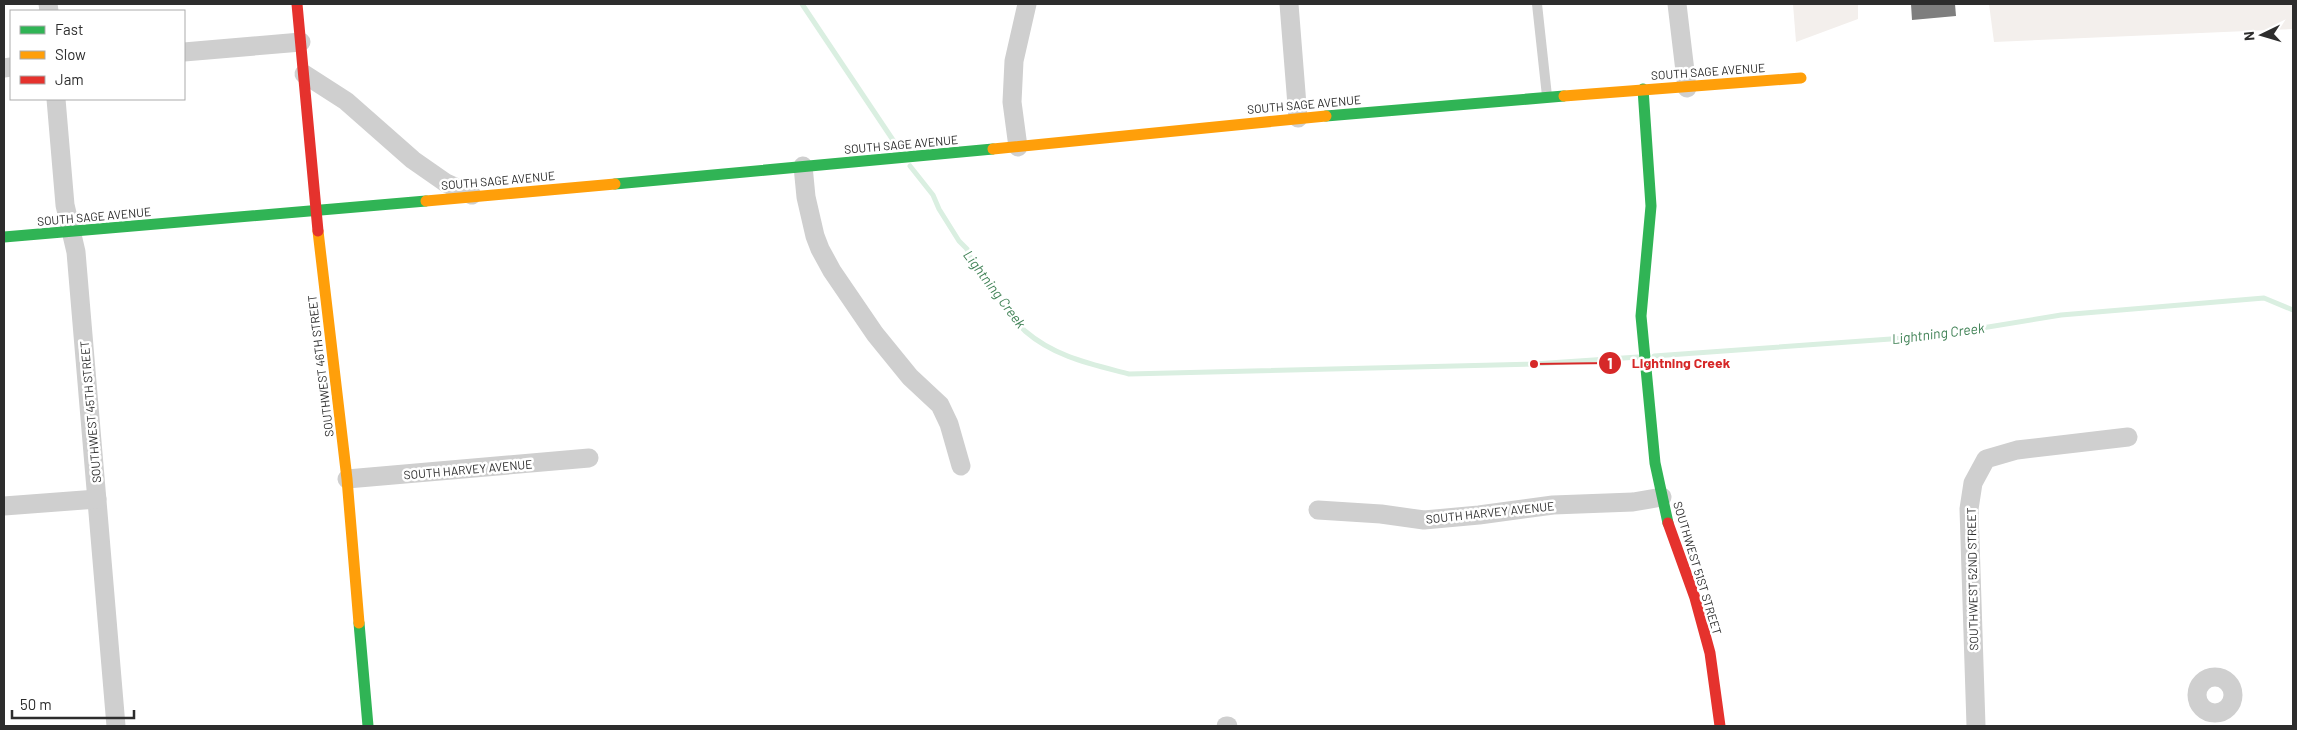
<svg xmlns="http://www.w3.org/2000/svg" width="2297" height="730" font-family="Barlow,sans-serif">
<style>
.green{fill:#f3efec}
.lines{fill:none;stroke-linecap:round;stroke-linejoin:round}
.stream{stroke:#daefe1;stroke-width:5}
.building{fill:#7e7e7e}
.lane{stroke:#cfcfcf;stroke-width:10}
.street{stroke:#cfcfcf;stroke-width:19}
.fast{stroke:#30b455;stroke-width:11}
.slow{stroke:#ff9f0a;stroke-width:11}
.jam{stroke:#e5322d;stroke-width:11}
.labels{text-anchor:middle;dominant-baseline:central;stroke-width:5;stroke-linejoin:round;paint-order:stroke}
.street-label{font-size:12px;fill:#2d2d2d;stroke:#fff}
.water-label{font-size:14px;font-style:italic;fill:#408256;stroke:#fff}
.leader{fill:none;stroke:#d62828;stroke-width:2}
.callout-dot{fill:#d62828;stroke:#fff;stroke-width:2}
.mark-label{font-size:15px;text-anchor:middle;font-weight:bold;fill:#fff}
.callout-label{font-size:14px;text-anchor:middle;font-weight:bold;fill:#d62828;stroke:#fff;stroke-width:5;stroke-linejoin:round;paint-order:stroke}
</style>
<rect width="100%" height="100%" fill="#fff"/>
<g class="green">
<polygon points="1793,4 1858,4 1858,19 1796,42"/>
<polygon points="1989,4 2293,4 2293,29 1994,42"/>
</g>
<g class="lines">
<g class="stream">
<polyline points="802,4 899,149"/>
<path d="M910,166L933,195L939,209L959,241L967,249L968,254L1000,296V300C1008,310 1016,322 1025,331C1055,357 1091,364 1129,374L1534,364L1638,357"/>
<polyline points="1654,356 1933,336 2061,315 2264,298 2293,310"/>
</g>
</g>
<polygon class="building" points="1911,4 1955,4 1956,16 1912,20"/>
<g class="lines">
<polyline class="lane" points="1537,4 1547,96"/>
<g class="street">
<polyline points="48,4 49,11"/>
<polyline points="1289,4 1298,118"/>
<polyline points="1677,4 1687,88"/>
<polyline points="184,52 301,42"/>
<polyline points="4,68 11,67"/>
<polyline points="304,74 346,101 413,160 446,183 472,195"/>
<polyline points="56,99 65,205 76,252 116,726"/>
<polyline points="1018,147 1012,102 1014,61 1027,4"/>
<polyline points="803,166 806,197 815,236 820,249 832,271 875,334 910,377 940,405 949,424 961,466"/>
<polyline points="347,479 589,458"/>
<polyline points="4,506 97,499"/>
<polyline points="1318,510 1381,514 1424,520 1479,515 1553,505 1633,502 1662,497"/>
<circle cx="2215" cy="695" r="18"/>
<polyline points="1226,726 1228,726"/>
<polyline points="1976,726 1969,509 1973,483 1986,459 2017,450 2128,437"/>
</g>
<g class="fast">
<polyline points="1643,89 1651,206 1641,316 1655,463 1668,523"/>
<polyline points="1326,116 1564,96"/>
<polyline points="615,184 993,149"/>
<polyline points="4,237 426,201"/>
<polyline points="359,623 368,726"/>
</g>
<g class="slow">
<polyline points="1564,96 1801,78"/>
<polyline points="993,149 1326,116"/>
<polyline points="426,201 615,184"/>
<polyline points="318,231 347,479 359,623"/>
</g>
<g class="jam">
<polyline points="297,4 318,231"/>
<polyline points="1668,523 1695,598 1710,653 1720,726"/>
</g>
</g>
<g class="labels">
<g class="street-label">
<text transform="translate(1708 71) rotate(-4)">SOUTH SAGE AVENUE</text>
<text transform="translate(1304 104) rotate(-5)">SOUTH SAGE AVENUE</text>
<text transform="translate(901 144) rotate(-5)">SOUTH SAGE AVENUE</text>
<text transform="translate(498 180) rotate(-5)">SOUTH SAGE AVENUE</text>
<text transform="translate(94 216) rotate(-5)">SOUTH SAGE AVENUE</text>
<text transform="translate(320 366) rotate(-97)">SOUTHWEST 46TH STREET</text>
<text transform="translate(90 412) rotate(-95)">SOUTHWEST 45TH STREET</text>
<text transform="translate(468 469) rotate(-5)">SOUTH HARVEY AVENUE</text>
<text transform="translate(1490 512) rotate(-6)">SOUTH HARVEY AVENUE</text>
<text transform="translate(1698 568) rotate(73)">SOUTHWEST 51ST STREET</text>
<text transform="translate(1972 579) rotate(-91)">SOUTHWEST 52ND STREET</text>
</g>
<g class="water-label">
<text transform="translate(995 289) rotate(53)">Lightning Creek</text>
<text transform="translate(1938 333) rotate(-7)">Lightning Creek</text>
</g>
</g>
<path class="leader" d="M1534 364L1610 363"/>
<g class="callout-dot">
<circle cx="1534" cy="364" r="5"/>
<circle cx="1610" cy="363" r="12"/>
</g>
<g class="mark-label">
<text x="1610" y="369">1</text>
</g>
<g class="callout-label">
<text x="1681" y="368">Lightning Creek</text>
</g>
<rect width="2297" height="730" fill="none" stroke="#2d2d2d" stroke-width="10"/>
<rect x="10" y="10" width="175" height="90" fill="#ffffff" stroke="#ababab"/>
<rect x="20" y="26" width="25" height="8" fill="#30b455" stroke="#ababab"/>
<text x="55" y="35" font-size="15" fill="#2d2d2d">Fast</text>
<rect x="20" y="51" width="25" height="8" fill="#ff9f0a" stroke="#ababab"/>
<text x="55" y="60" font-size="15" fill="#2d2d2d">Slow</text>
<rect x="20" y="76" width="25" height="8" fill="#e5322d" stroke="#ababab"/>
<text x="55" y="85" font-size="15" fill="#2d2d2d">Jam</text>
<g transform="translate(2262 35) rotate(265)" stroke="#ffffff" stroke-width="4" paint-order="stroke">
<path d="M0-4L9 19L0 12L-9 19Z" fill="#2d2d2d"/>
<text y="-8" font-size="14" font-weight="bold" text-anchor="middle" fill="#2d2d2d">N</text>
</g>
<path d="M12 710v8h122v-8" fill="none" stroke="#2d2d2d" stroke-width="2.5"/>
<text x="20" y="710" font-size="15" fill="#2d2d2d" stroke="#ffffff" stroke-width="4" paint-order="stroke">50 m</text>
</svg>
